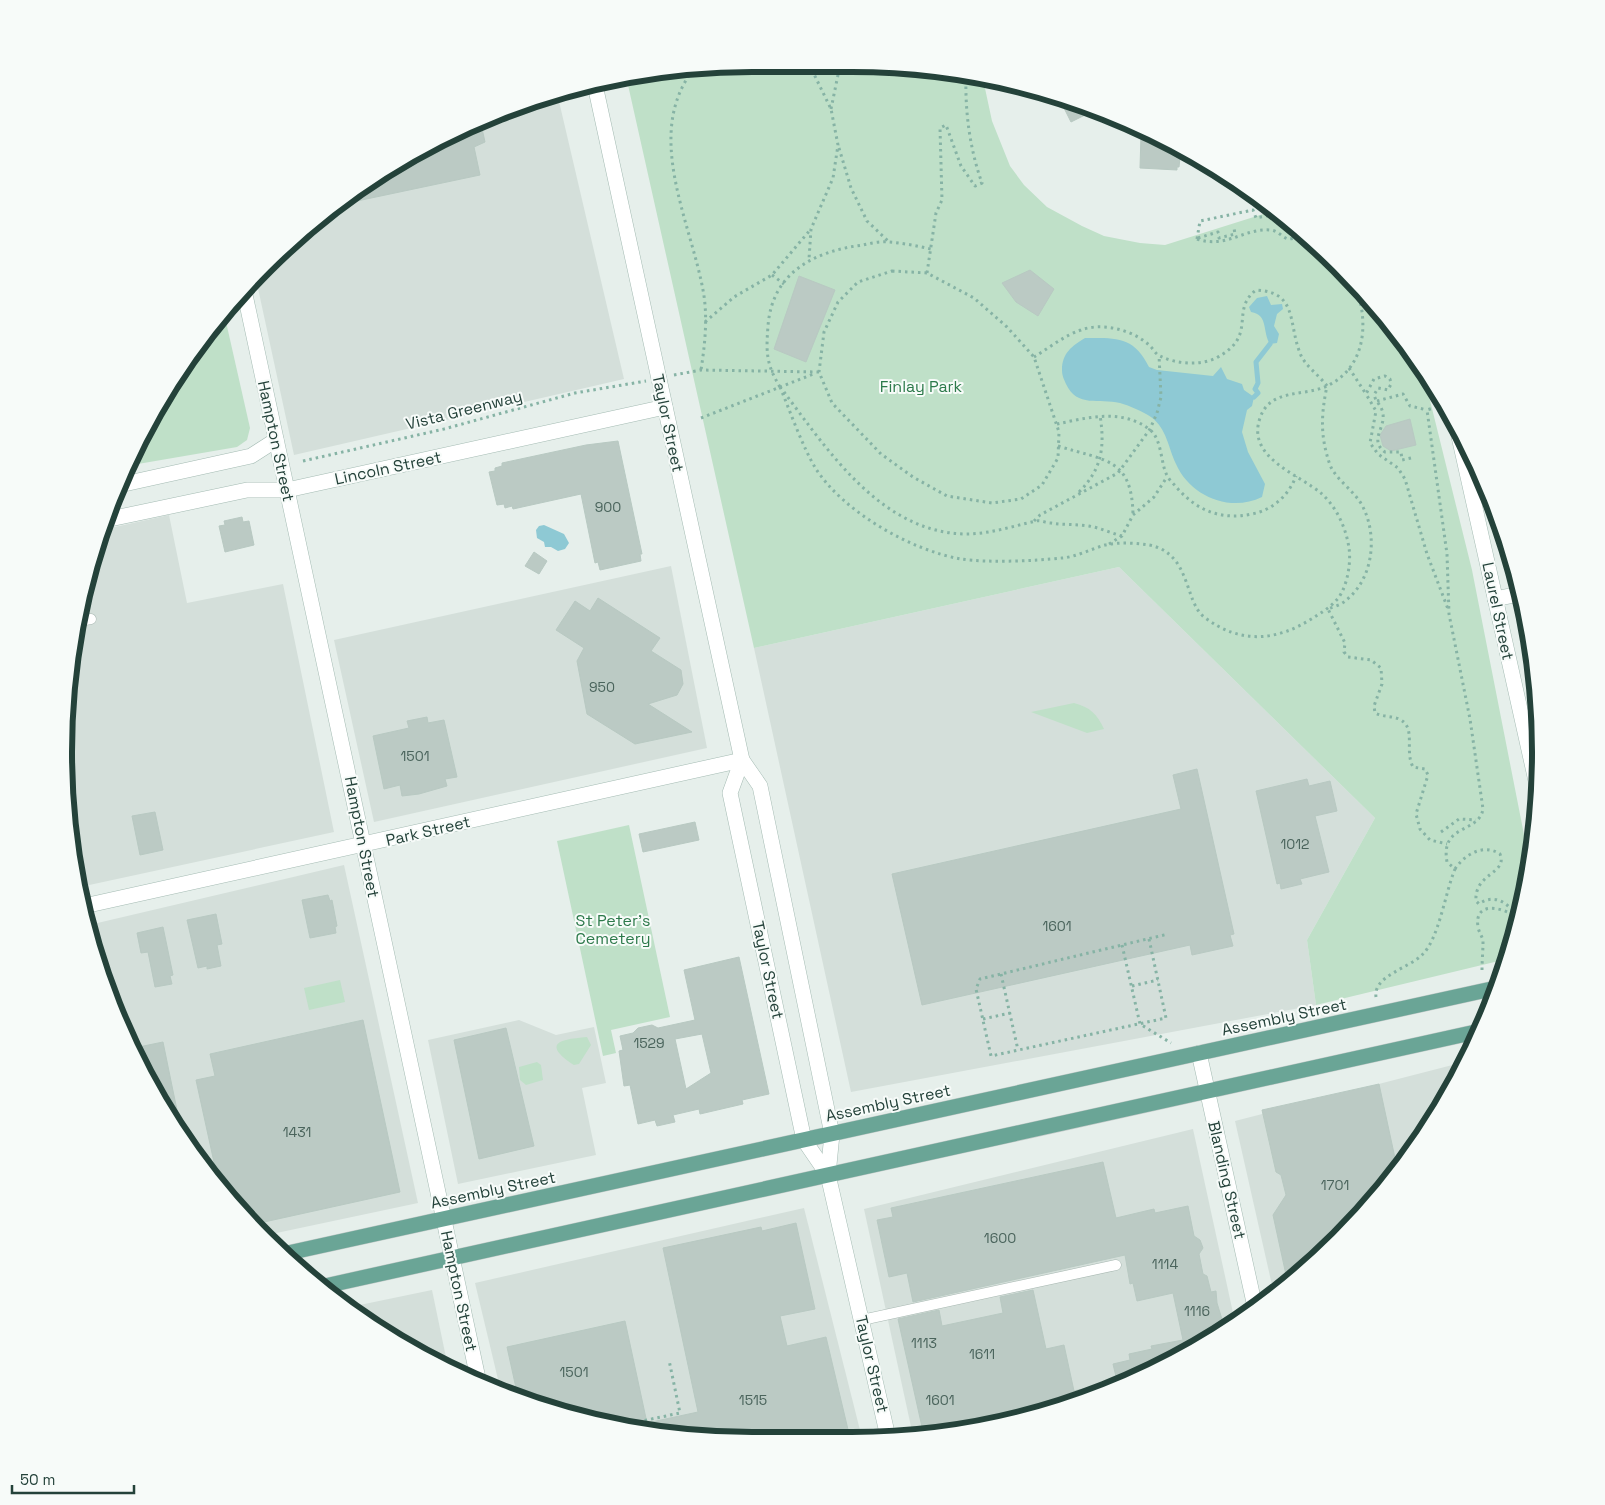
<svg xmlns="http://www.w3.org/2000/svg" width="1605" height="1505" font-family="'Space Grotesk',sans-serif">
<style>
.built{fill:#d4dfda}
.green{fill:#bfe0c8}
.water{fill:#8ec9d4}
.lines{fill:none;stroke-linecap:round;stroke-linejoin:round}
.stream{stroke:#8ec9d4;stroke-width:5}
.building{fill:#bbcac4;stroke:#b8c9c2;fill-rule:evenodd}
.lane-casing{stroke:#a8b8b2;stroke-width:11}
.secondary-casing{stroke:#a4bbb3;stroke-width:16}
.primary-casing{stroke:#c2cac8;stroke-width:16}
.path{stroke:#86b3a5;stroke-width:3;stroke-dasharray:2.5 4;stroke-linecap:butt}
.lane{stroke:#fff;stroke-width:10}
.secondary{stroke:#fff;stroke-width:15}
.primary{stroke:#6aa596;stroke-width:15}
.labels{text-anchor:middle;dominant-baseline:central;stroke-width:4;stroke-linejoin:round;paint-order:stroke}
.number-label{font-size:14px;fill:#4a645c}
.park-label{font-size:16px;fill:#2d7a4b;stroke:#f7fbf9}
.street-label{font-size:16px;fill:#24423a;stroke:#f7fbf9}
.rim{fill:none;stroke:#24423a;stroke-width:6}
</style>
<rect width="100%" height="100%" fill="#e6efeb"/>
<g class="built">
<polygon points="558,97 624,379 294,455 256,279 333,206 448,135"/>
<polygon points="169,515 187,603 283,584 334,832 80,887 70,843 65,708 87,574 106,529"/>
<polygon points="671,566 707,748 374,822 334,640"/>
<polygon points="1119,567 1375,818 1307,940 1316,1005 851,1092 754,648"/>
<polygon points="344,865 418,1203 267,1235 235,1207 156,1097 100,974 89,925"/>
<polygon points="519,1020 556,1035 594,1027 606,1083 582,1088 596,1155 458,1184 428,1040"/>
<polygon points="1468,1061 1399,1172 1307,1270 1274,1294 1235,1121"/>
<polygon points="1193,1129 1235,1322 1197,1349 1074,1405 943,1435 913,1436 864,1209"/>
<polygon points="804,1208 862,1438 752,1441 618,1428 501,1392 475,1283"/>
<polygon points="432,1290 448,1367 370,1325 350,1307"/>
</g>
<g class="green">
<polygon points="753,64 898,65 983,79 992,121 1010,166 1024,185 1047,207 1082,226 1104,236 1140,243 1165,245 1276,210 1370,298 1423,372 1472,570 1529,860 1518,930 1507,959 1316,1005 1307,940 1375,818 1119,567 754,648 626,76"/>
<polygon points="224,313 250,428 247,440 237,447 132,465 156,408"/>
<path d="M1074,703C1090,707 1097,714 1104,729L1087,733L1031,712Z"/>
<polygon points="629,825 670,1017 611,1030 616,1053 603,1056 557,841"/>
<polygon points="340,980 345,1002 309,1010 304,988"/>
<path d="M587,1037L591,1045L579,1064L574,1065C566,1060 544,1045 566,1040C572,1038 580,1038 587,1037Z"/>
<polygon points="537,1062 541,1065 543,1080 526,1085 520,1080 519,1067"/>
</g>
<g class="water">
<path d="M1267,296L1271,305L1282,304L1283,309L1277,314L1274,326L1279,334L1277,343L1270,344C1262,332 1269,315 1251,312L1249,307L1257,298Z"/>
<path d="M1085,338C1116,338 1134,336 1149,367L1157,370L1213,376L1221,367L1227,379L1242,384L1244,390L1254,397L1252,406L1247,410L1242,432L1248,452L1265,484L1262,497C1230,513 1190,496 1176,464C1168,447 1167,429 1151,417C1142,411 1130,406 1120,403C1099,398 1077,408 1066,384C1064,379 1062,376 1062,370C1062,353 1072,346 1085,338Z"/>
<polygon points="544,525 564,534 569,543 565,549 558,551 551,547 545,547 544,542 537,538 536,530 539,526"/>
</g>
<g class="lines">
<polyline class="stream" points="1254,397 1258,393 1255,389 1258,383 1256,362 1270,344"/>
</g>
<g class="building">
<polygon points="1059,98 1064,100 1093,111 1071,122"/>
<polygon points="481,124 485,142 474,147 480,175 338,205 448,135"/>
<polygon points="1144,130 1157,135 1181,149 1179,167 1177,167 1177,170 1140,168 1141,135 1143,135"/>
<polygon points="1030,270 1054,289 1038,316 1016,302 1002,283"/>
<polygon points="799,276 835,290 806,362 774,349"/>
<polygon points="1410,419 1416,445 1391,451 1383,446 1380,435 1386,426"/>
<polygon points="618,441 642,554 640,554 641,561 600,570 598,562 595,563 581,494 513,509 512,506 505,508 504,504 497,505 489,472 495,471 495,468 502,466 502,463 586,445"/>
<polygon points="242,517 243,522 249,521 254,545 225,552 219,526 225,525 224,521"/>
<polygon points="534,552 547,561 539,574 525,566"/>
<polygon points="598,598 660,638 651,651 681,670 683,684 677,695 648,704 692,732 635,744 587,714 577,661 584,648 556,630 575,601 590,611"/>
<polygon points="427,717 428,723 444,720 457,777 445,779 447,786 419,794 402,796 400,785 384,789 373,736 409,728 407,721"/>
<polygon points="1197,769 1234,934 1230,935 1233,946 1192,955 1190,945 922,1005 892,874 1181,809 1173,775"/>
<polygon points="1307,779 1309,786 1330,781 1337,811 1315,816 1329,872 1300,879 1302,884 1281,889 1280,883 1277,884 1256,791"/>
<polygon points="155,812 163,850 140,855 132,816"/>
<polygon points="695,822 699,840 643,852 639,834"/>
<polygon points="328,895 330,901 332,900 337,926 335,927 336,933 310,938 302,900"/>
<polygon points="216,914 222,944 217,945 221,966 207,969 207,966 198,968 187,920"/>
<polygon points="163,927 173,975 170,976 172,984 155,987 148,952 141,953 137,933"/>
<path d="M739,957L769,1094L742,1100L743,1104L700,1114L699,1109L673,1115L675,1122L657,1126L655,1120L638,1124L630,1085L624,1086L619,1051L623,1050L620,1036L633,1033L638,1028L652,1025L658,1028L695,1020L684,970ZM702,1034L711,1073L686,1089L675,1039Z"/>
<polygon points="363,1020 400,1192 255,1224 235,1207 219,1185 196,1080 215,1076 210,1054"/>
<polygon points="506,1028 534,1146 479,1159 454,1040"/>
<polygon points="163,1042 172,1086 182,1134 156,1097 134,1048"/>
<polygon points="1379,1084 1398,1172 1307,1270 1288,1284 1273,1215 1286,1195 1281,1175 1276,1172 1262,1110"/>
<polygon points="1103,1162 1116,1218 1154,1209 1155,1213 1188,1206 1194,1236 1200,1240 1203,1248 1199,1254 1203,1274 1207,1276 1211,1292 1216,1291 1217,1303 1225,1329 1197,1349 1118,1385 1113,1364 1130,1360 1129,1354 1152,1349 1151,1346 1183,1340 1173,1293 1137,1301 1133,1283 1130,1284 1125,1255 913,1302 907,1273 889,1277 877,1220 893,1217 891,1208"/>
<polygon points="796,1223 815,1309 780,1316 787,1346 826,1337 850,1438 820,1439 820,1436 805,1440 752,1441 618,1428 518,1397 507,1347 625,1321 647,1423 698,1412 663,1248 761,1227 762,1231"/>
<polygon points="1033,1290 1046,1349 1064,1345 1074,1391 1107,1383 1109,1389 1074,1405 943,1435 924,1436 898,1319 939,1310 942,1326 1003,1313 1000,1297"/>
</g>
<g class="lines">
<defs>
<g id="lane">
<polyline points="79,621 91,619"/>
<polyline points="862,1320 1116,1265"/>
</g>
<g id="secondary">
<polyline points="595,85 742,760 760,786 832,1134 828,1175 888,1437"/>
<polyline points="244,290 479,1383"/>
<polyline points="1456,423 1540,799"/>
<polyline points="124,484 251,456 276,440"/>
<polyline points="110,519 247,490 287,490 665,407"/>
<polyline points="1495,599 1519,594"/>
<polyline points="742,760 730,793 804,1140 828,1175"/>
<polyline points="84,906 742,760"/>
<polyline points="1199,1053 1255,1307"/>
</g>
<g id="primary">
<polyline points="288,1253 1496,988"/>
<polyline points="325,1286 1480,1031"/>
</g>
</defs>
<use href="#lane" class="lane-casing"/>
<use href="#secondary" class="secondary-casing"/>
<use href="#primary" class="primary-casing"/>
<g class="path">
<polyline points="809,64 831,109 838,145 833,178 811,229 809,259"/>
<path d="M693,70C644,134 690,220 703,290C708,316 705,344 701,370"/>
<polyline points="831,109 840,65"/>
<polyline points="839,148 851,188 867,221 888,241"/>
<polyline points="1198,238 1218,232 1219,238 1235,234 1234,228"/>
<polyline points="1197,239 1200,221 1253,210 1256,218 1276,214 1278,222 1289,222"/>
<path d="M1197,239C1226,249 1244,228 1270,230C1277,230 1282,237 1288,239C1292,239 1300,237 1304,236"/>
<polygon points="892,271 927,273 974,298 1007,327 1034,357 1059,432 1058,458 1042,485 1021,499 992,503 947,496 913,477 881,454 832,403 819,372 824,332 838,302 858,282"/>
<path d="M927,273L936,213L942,200L940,128L946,125L961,166L975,186L982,183C970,150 965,112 966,77"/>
<polyline points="772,275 784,284"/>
<polyline points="705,322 734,297 772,275 811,229"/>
<path d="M1034,357C1049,348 1065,335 1081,330C1102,322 1133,330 1149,345C1153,348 1155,354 1160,356C1176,364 1200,366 1216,358C1259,336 1229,311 1256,290C1298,292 1288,323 1300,353C1304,365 1319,375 1327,386C1321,415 1320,436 1330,465C1336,480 1355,491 1363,507C1378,537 1373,580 1345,601C1341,605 1333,607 1328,609L1345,643L1344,652L1348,657L1371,660L1381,668L1382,684L1374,706L1375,713C1383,717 1392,716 1399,719C1417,727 1404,750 1413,767L1425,769L1428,775L1416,814L1420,829L1430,840L1447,844"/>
<polyline points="1349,368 1366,394"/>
<polyline points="674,375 701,370 819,372"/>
<path d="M780,387C790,411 803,448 816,469C844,512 910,550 961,559C988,563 1034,561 1062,558C1076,557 1091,549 1105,545C1119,542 1135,543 1149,545C1191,553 1184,601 1204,617C1241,645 1277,641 1313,618C1324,611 1336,604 1342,592C1348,580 1351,561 1349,548C1346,528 1337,508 1322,494C1299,474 1246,458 1260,418C1270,388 1303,397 1327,386C1367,367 1369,321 1355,284"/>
<path d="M780,387C766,364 766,352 768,326C772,272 815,251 863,245C871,243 881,241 889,242C903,243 917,246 931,249"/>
<path d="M784,392C829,452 882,533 966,534C990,534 1013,526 1036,521C1041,520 1046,523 1051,523C1063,525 1076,524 1089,526C1100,528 1111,533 1122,536"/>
<polyline points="1377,401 1403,394 1410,406 1427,410"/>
<polyline points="701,418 816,373"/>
<path d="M1057,424C1086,418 1121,408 1149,429C1163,439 1160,465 1168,477C1170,481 1175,485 1178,489C1199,512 1222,520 1252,514C1273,510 1289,495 1296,476"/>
<path d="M1058,446C1106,461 1132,458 1133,515"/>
<path d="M1411,458L1402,460L1401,452H1385C1369,440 1385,429 1383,414C1382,406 1376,402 1374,395L1378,388L1388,390L1391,384L1390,379L1385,376L1374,379L1366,394L1376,411L1370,443L1378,454L1398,468L1405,479L1427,554L1448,609"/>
<polyline points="303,461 444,429 575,393 646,381"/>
<path d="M1079,492C1102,469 1105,447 1100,415"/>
<polyline points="1034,521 1040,515 1118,473 1129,458 1150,429 1157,413 1161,397 1159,355"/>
<polyline points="1109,544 1122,536 1133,515 1154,497 1167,477"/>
<polyline points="1441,832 1459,819 1476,820"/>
<path d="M1455,869C1464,855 1483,843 1500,854C1508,874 1474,873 1476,901L1479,904C1497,891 1515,907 1519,926"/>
<polyline points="1149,939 1166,1018 991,1056 976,989 980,979 1168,934"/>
<polyline points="1122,945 1140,1024 1171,1043"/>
<path d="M1482,970C1482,961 1483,951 1483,942C1483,937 1479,933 1478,927C1474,901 1501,907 1515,916"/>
<polyline points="1001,974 1018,1050"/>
<polyline points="1132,986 1158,980"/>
<path d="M1376,997C1373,976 1409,968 1422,955C1439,939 1445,893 1455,869L1447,862C1440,823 1479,834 1483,809L1470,719L1449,614L1447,554L1427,410L1433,408"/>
<polyline points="983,1019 1010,1013"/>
<polyline points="637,1430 642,1421 680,1413 669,1360"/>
</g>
<use href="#lane" class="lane"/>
<use href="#secondary" class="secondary"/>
<use href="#primary" class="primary"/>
</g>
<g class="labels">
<g class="number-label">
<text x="608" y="507">900</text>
<text x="602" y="687">950</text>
<text x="415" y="756">1501</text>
<text x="1295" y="844">1012</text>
<text x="1057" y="926">1601</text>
<text x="649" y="1043">1529</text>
<text x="297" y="1132">1431</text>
<text x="1335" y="1185">1701</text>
<text x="1000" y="1238">1600</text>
<text x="1165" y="1264">1114</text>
<text x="1197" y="1311">1116</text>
<text x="924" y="1343">1113</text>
<text x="982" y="1354">1611</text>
<text x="574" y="1372">1501</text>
<text x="753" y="1400">1515</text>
<text x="940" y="1400">1601</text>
</g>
<g class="park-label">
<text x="921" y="386">Finlay Park</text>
<text x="613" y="920">St Peter's<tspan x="613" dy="18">Cemetery</tspan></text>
</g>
<g class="street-label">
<text transform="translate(464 410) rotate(-14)">Vista Greenway</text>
<text transform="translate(668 423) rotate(78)">Taylor Street</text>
<text transform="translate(276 441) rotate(78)">Hampton Street</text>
<text transform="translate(388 468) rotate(-12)">Lincoln Street</text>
<text transform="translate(1498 611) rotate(78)">Laurel Street</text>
<text transform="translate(428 831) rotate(-13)">Park Street</text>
<text transform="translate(362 837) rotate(79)">Hampton Street</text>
<text transform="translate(768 970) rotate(78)">Taylor Street</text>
<text transform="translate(1284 1017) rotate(-12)">Assembly Street</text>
<text transform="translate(888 1103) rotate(-12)">Assembly Street</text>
<text transform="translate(1227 1180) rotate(77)">Blanding Street</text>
<text transform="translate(493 1190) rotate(-12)">Assembly Street</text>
<text transform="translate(459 1291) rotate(78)">Hampton Street</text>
<text transform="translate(872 1364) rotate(77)">Taylor Street</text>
</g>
</g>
<path d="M0 0H1605V1505H0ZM752 72H852A680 680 0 0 1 1532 752V752A680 680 0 0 1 852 1432H752A680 680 0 0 1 72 752V752A680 680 0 0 1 752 72Z" fill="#f7fbf9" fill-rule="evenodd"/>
<path class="rim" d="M752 72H852A680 680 0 0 1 1532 752V752A680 680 0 0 1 852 1432H752A680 680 0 0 1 72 752V752A680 680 0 0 1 752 72Z"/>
<path d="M12 1485v8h122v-8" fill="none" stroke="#24423a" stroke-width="2.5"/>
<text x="20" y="1485" font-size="15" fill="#24423a" stroke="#f7fbf9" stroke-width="4" paint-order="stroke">50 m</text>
</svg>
